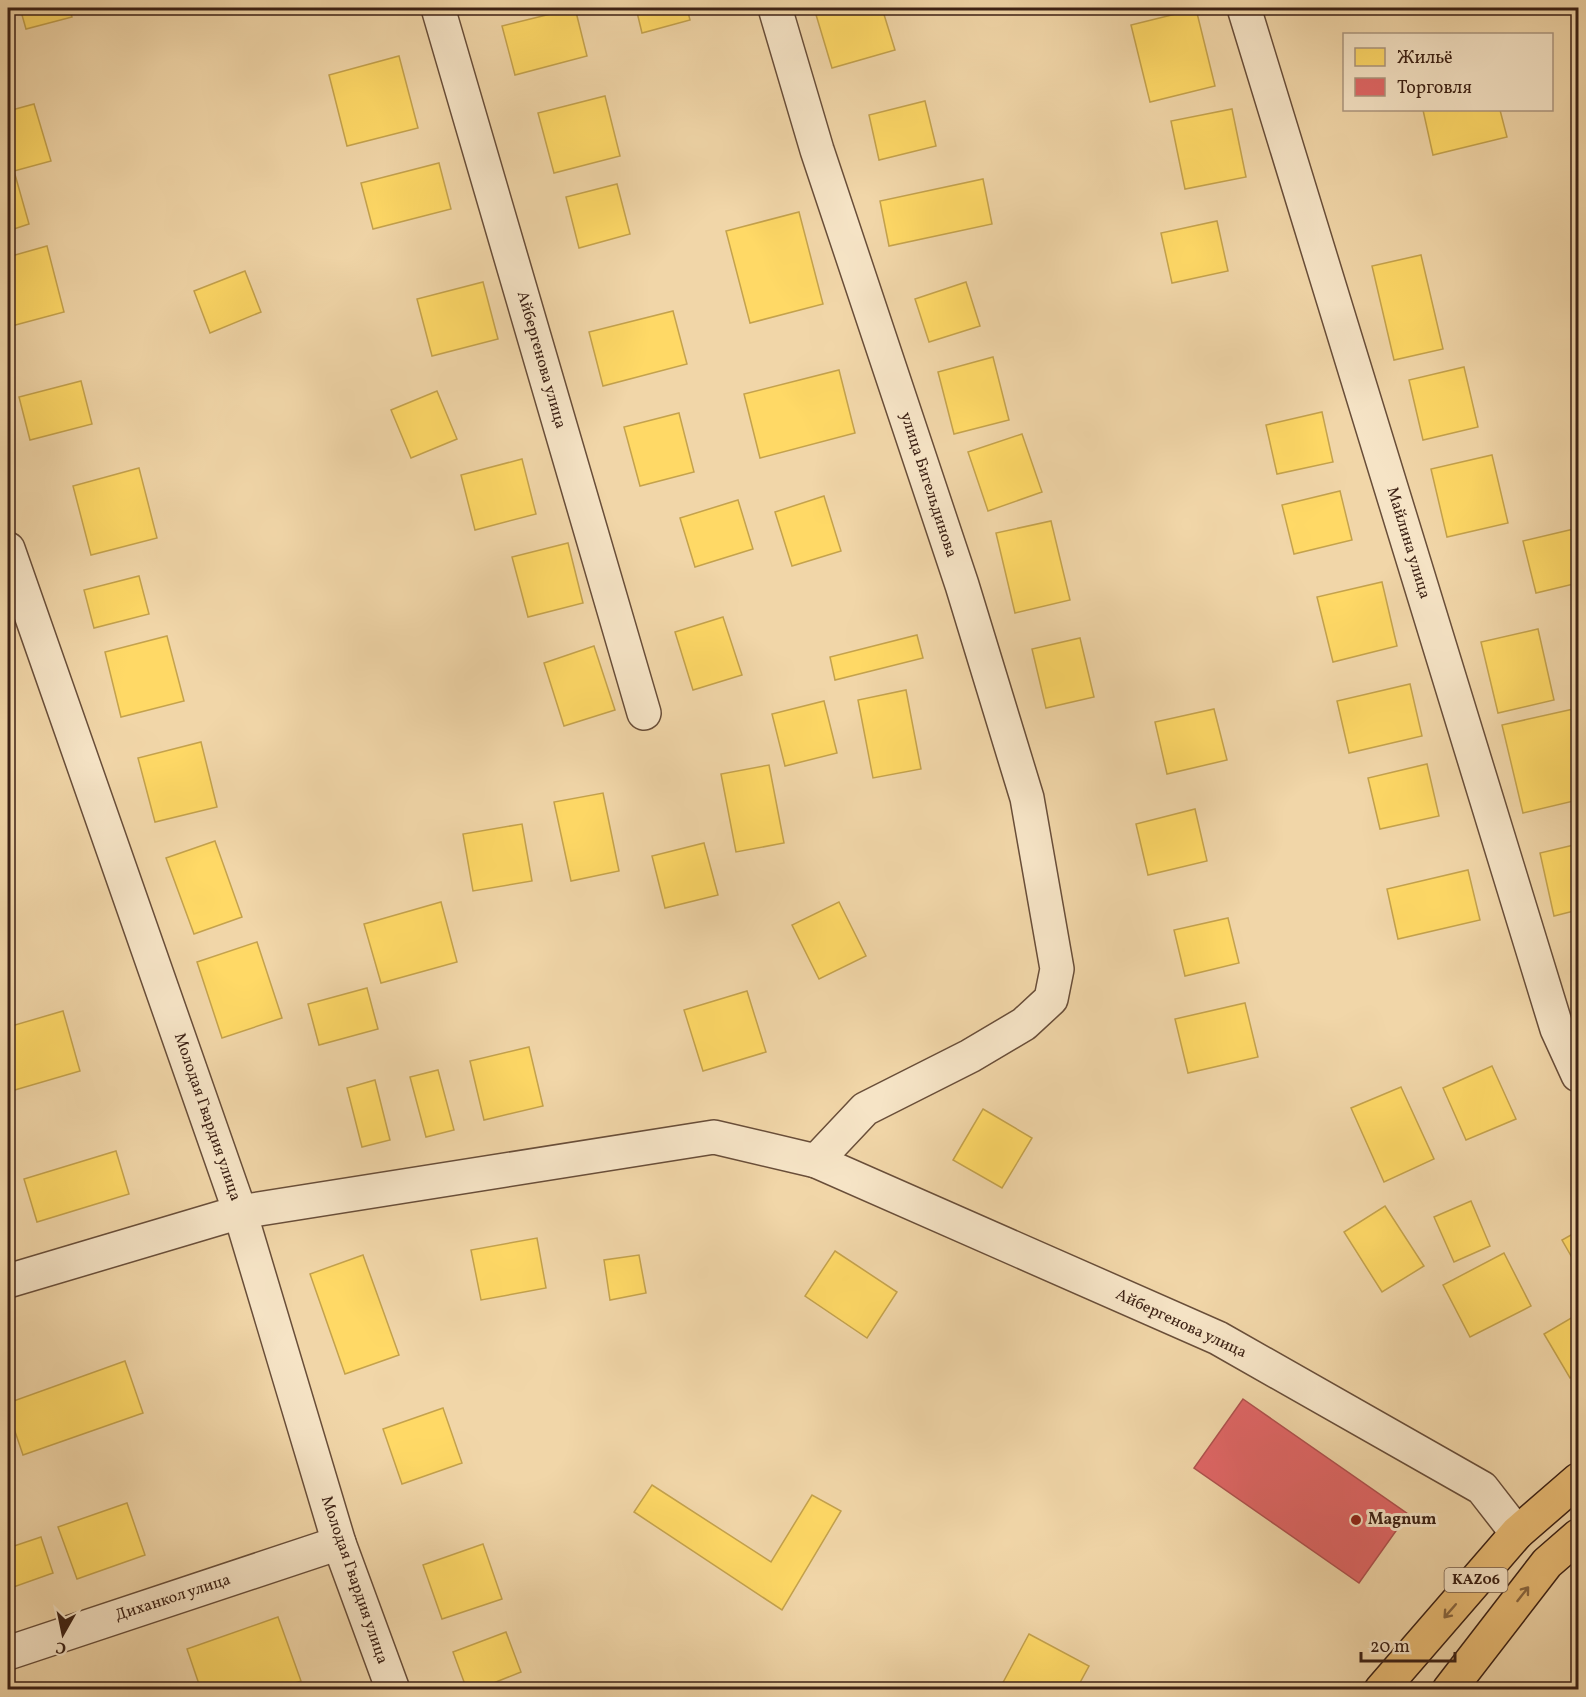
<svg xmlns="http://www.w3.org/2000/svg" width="1586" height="1697" font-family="Vollkorn,serif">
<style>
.homes{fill:#ffd966;stroke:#c4a24d;stroke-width:1.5}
.shops{fill:#e06666;stroke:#af514d;stroke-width:1.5}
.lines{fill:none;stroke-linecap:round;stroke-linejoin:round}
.minor-casing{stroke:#694e39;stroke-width:36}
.highway-casing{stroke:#3c2114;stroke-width:36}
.minor{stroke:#f6e4c6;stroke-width:33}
.highway{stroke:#e8bb74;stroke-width:33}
.oneway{stroke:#89663f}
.poi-dot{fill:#8f2418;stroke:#f6e4c6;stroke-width:2}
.labels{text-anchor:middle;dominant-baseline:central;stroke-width:6;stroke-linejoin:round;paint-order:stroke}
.shield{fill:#f6e4c6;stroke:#745c49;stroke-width:1.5}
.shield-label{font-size:15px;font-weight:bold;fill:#3c2114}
.street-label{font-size:16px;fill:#3c2114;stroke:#f6e4c6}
.poi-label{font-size:16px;font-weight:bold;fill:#3c2114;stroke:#f6e4c6;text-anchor:start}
</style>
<rect width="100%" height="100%" fill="#f1d6a8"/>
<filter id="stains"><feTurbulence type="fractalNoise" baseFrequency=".00333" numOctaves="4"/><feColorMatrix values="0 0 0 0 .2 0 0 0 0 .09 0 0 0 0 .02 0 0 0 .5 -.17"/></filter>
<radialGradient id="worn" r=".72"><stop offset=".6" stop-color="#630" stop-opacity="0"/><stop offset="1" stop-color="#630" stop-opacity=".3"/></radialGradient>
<g class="homes">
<polygon points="20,8 69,8 72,17 26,29"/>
<polygon points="575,8 587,56 515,75 502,26"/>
<polygon points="636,8 687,8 690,20 642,33"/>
<polygon points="814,8 882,8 895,50 832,68"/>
<polygon points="1196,9 1215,86 1150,102 1131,25"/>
<polygon points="399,56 418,128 347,146 329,75"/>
<polygon points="605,96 620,156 554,173 538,113"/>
<polygon points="925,101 936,146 879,160 869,115"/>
<polygon points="34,104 51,161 14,171 29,224 8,231 8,111"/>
<polygon points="1232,109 1246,177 1185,189 1171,121"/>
<polygon points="1423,110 1500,110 1507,137 1433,155"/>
<polygon points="439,163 451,209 373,229 361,183"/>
<polygon points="983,179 992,224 889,246 880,201"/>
<polygon points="617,184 630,234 579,248 566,197"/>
<polygon points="799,212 823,304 750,323 726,231"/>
<polygon points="1217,221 1228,271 1172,283 1161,233"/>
<polygon points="47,246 64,312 8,327 8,257"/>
<polygon points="1421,255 1443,349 1394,360 1372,266"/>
<polygon points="245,271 261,312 210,333 194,291"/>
<polygon points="483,282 498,339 432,356 417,299"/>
<polygon points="966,282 980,326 929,342 915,299"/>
<polygon points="673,311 687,364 603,386 589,332"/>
<polygon points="993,357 1009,420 954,434 938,372"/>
<polygon points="1464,367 1478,427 1423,440 1409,380"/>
<polygon points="839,370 855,433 760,458 744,394"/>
<polygon points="81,381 92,424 30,440 19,397"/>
<polygon points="437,391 457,439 411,458 391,410"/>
<polygon points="1322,412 1333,462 1277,474 1266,425"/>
<polygon points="679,413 694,472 640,486 624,427"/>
<polygon points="1022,434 1042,492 988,511 968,452"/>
<polygon points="1492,455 1508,523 1447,537 1431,469"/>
<polygon points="522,459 536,514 475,530 461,475"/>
<polygon points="139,468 157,538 91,555 73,486"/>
<polygon points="1340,491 1352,540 1294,554 1282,505"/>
<polygon points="824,496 841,551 792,566 775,512"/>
<polygon points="738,500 753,549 695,567 680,518"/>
<polygon points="1051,521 1070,600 1015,613 996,533"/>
<polygon points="1578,528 1578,583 1536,593 1523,541"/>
<polygon points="568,543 583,603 528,617 512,557"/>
<polygon points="139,576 149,614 94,628 84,590"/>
<polygon points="1382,582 1397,646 1333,662 1317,597"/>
<polygon points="723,617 742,675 693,690 675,632"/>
<polygon points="1538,629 1554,700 1498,713 1481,642"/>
<polygon points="917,635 923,658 835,680 830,657"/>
<polygon points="167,636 184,701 121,717 105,652"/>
<polygon points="1080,638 1094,697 1046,708 1032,649"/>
<polygon points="594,646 615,710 564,726 544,663"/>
<polygon points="1410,684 1422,736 1349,753 1337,701"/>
<polygon points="906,690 921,769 873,778 858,700"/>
<polygon points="824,701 837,753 785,766 772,714"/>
<polygon points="1578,708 1578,800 1523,813 1502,725"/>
<polygon points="1214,709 1227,760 1167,774 1155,722"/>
<polygon points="201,742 217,807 155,822 138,758"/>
<polygon points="1427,764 1439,816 1380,829 1368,778"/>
<polygon points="769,765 784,843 736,852 721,774"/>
<polygon points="603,793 619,871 571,881 554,802"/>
<polygon points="1195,809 1207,861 1148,875 1136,824"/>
<polygon points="522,824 532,881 473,891 463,834"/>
<polygon points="215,841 242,917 194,934 166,858"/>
<polygon points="704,843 718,895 665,908 652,856"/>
<polygon points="1578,844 1578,910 1554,916 1540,853"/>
<polygon points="1468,870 1480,920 1398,939 1387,889"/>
<polygon points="441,902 457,962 381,983 364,924"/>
<polygon points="839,902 866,956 819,979 792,925"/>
<polygon points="1228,918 1239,963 1185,976 1174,930"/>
<polygon points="257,942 282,1018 222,1038 197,962"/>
<polygon points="1578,946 1578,972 1572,947"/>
<polygon points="367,988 378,1029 319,1045 308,1004"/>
<polygon points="747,991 766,1052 703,1071 684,1010"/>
<polygon points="1245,1003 1258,1057 1188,1073 1175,1019"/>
<polygon points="63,1011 80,1071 8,1092 8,1027"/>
<polygon points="529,1047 543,1106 484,1120 470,1061"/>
<polygon points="1492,1066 1516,1119 1466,1140 1443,1088"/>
<polygon points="438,1070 454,1130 426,1137 410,1077"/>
<polygon points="375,1080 390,1140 362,1147 347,1088"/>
<polygon points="1401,1087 1434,1159 1384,1182 1351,1108"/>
<polygon points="983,1109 1032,1138 1002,1188 953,1160"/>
<polygon points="116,1151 129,1194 37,1222 24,1179"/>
<polygon points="1471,1201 1490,1246 1454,1262 1434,1217"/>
<polygon points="1385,1206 1424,1266 1382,1292 1344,1232"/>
<polygon points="1578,1231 1578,1268 1562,1240"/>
<polygon points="537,1238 546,1288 481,1300 471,1250"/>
<polygon points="835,1251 897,1292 867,1338 805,1296"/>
<polygon points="1504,1253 1531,1306 1470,1337 1443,1285"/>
<polygon points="363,1255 399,1355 345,1374 310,1274"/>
<polygon points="639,1255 646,1293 610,1300 604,1260"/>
<polygon points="1578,1314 1578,1373 1570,1378 1544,1334"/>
<polygon points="125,1361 143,1413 23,1455 8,1411 8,1403"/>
<polygon points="443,1408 462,1463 402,1484 383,1429"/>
<polygon points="652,1485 771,1562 812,1495 841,1511 782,1610 634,1512"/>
<polygon points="127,1503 145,1555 77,1579 58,1527"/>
<polygon points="41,1537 53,1573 8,1589 8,1548"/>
<polygon points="483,1544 502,1599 442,1619 423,1565"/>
<polygon points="278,1617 301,1681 275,1690 201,1690 187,1649"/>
<polygon points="506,1632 521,1672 476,1690 467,1690 453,1652"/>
<polygon points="1029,1634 1089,1666 1076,1690 999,1690"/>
</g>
<polygon class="shops" points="1243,1399 1408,1514 1359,1583 1194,1468"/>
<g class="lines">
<defs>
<g id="minor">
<polyline points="438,8 644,713"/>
<polyline points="1244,8 1557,1029 1578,1075"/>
<polyline points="8,549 240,1212 339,1543 393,1690"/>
<polyline points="816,1161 1218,1338 1482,1488 1517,1533"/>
<polyline points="8,1281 240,1212 714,1137 816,1161 865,1109 970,1056 1024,1024 1051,999 1057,969 1027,798 962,585 817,150 775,8"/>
<polyline points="8,1653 339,1543"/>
</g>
<g id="highway">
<polyline points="1381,1690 1517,1533 1578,1480"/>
<polyline points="1449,1690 1547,1563 1578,1536"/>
</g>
</defs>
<use href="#minor" class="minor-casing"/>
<use href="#highway" class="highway-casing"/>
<use href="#minor" class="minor"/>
<use href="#highway" class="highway"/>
</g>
<defs><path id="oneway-shaft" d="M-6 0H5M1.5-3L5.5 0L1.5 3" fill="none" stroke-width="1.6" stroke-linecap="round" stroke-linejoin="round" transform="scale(1.5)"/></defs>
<g class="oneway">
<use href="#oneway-shaft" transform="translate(1523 1594) rotate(-52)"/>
<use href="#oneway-shaft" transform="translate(1450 1611) rotate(131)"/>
</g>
<circle class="poi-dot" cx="1356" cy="1520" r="6"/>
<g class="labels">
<rect class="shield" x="1444.5" y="1568" width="63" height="24" rx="4.5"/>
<g class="shield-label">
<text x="1476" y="1580">KАZ06</text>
</g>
<g class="street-label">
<text transform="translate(541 360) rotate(74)">Айбергенова улица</text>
<text transform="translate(928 485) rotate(72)">улица Бигельдинова</text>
<text transform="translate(1408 543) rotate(73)">Майлина улица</text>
<text transform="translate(207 1117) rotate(71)">Молодая Гвардия улица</text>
<text transform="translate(1181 1324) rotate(25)">Айбергенова улица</text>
<text transform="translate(354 1580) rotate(71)">Молодая Гвардия улица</text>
<text transform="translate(173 1598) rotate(-18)">Диханкол улица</text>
</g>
<g class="poi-label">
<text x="1368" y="1520">Magnum</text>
</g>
</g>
<rect width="1586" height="1697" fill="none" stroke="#f1d6a8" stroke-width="30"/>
<rect x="9" y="9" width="1568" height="1679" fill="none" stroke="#3c2114" stroke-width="3"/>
<rect x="15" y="15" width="1556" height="1667" fill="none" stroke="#3c2114" stroke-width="1.5"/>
<rect x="1343" y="33" width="210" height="78" fill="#f6e4c6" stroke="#ac967f" stroke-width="1.5"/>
<rect x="1355" y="48" width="30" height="18" fill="#ffd966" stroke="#ac967f" stroke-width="1.5"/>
<text x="1397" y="63" font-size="18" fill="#3c2114">Жильё</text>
<rect x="1355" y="78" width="30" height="18" fill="#e06666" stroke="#ac967f" stroke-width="1.5"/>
<text x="1397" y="93" font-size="18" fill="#3c2114">Торговля</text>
<g transform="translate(63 1634) rotate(189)" stroke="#f6e4c6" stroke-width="4.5" paint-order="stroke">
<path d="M0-4.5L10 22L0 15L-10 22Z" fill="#3c2114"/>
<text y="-9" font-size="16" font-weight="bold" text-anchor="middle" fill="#3c2114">С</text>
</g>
<path d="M1361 1652v9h94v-9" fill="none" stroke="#3c2114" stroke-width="3"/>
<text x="1370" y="1652" font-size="18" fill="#3c2114" stroke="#f6e4c6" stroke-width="4.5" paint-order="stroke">20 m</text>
<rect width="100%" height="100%" filter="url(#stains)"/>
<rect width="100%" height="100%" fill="url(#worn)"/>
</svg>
